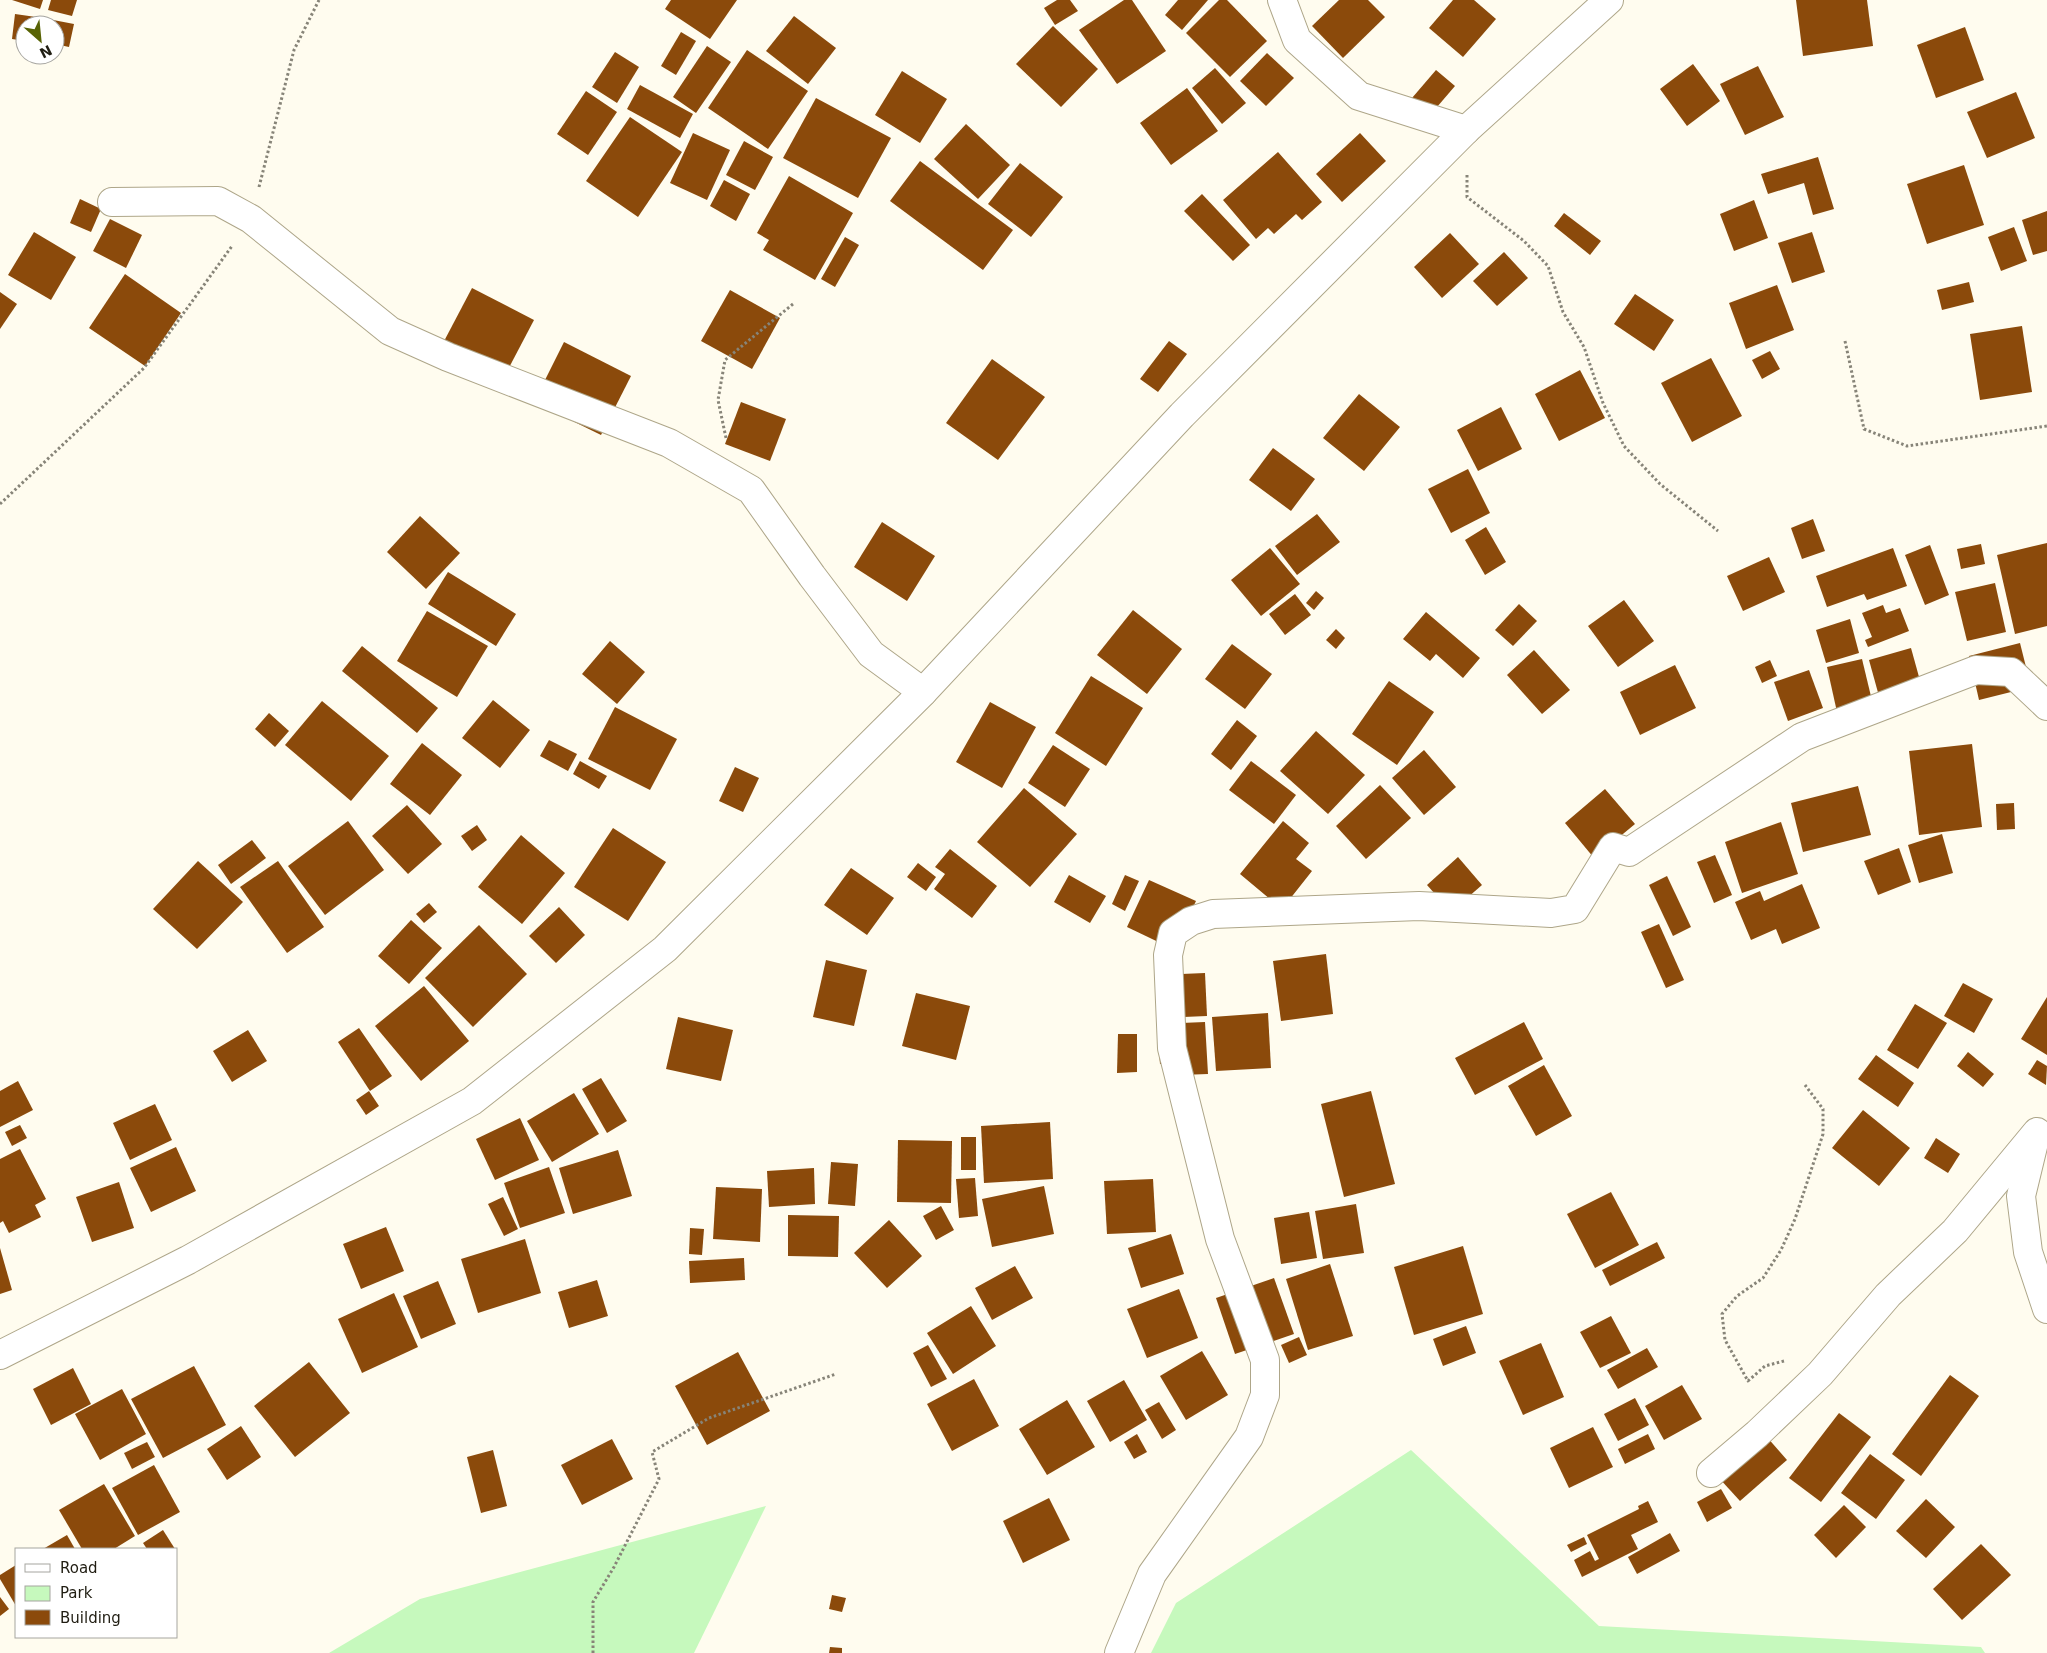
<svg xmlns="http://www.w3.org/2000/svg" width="2047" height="1653" font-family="'DejaVu Sans',sans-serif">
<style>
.green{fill:#c6f9bd}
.building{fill:#8b4a0b}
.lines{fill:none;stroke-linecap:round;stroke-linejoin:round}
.street-casing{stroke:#aea689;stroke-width:30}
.secondary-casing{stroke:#aea689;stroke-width:30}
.path{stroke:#878478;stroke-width:3;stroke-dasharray:2.5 2.5;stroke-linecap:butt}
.street{stroke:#fff;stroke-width:28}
.secondary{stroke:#fff;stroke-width:28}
</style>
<rect width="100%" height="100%" fill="#fffcef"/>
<g class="green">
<polygon points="1411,1450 1599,1626 1981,1647 1985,1653 1151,1653 1176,1603"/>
<polygon points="766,1506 694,1653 329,1653 420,1599"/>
</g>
<g class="building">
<polygon points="12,0 43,0 40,9"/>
<polygon points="51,0 77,0 72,16 48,10"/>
<polygon points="671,0 737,0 710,39 665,9"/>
<polygon points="1057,0 1070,0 1078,11 1055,25 1044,8"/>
<polygon points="1124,0 1132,0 1166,51 1117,84 1079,30"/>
<polygon points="1178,0 1208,0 1182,30 1165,15"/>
<polygon points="1219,0 1227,0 1267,41 1230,77 1186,33"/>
<polygon points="1339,0 1368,0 1385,17 1343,58 1312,26"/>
<polygon points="1453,0 1474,0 1496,19 1463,57 1429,28"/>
<polygon points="1796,0 1867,0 1873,46 1803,56"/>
<polygon points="15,14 36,17 35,25 25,25 25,41 12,39"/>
<polygon points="794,16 836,48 808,84 766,51"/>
<polygon points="48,19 74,24 69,47 55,44 55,25 47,25"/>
<polygon points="1053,26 1098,69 1061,107 1016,64"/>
<polygon points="1965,27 1984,80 1936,98 1917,45"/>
<polygon points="681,32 696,41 676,75 661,66"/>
<polygon points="707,46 731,62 696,113 673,97"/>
<polygon points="747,50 808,91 768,149 708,108"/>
<polygon points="615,52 639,67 617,103 592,87"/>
<polygon points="1267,53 1294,78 1266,106 1240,81"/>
<polygon points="1693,64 1720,101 1687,126 1660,89"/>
<polygon points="1758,66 1784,117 1745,135 1720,84"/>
<polygon points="1215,68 1246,103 1222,124 1192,88"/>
<polygon points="1436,70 1455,86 1431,114 1412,98"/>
<polygon points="902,71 947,99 920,143 875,115"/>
<polygon points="640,85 693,114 680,138 627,109"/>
<polygon points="1187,88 1218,131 1171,165 1140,123"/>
<polygon points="586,91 617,112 588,155 557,134"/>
<polygon points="2016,92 2035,138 1987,158 1967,112"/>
<polygon points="816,98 891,138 858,198 783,158"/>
<polygon points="630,117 682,152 638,217 586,181"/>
<polygon points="966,124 1010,165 978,199 934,159"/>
<polygon points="693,133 730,150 707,200 670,183"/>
<polygon points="1360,133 1386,161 1342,202 1316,174"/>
<polygon points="744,141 773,157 755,190 726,175"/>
<polygon points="1278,152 1322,202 1302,220 1296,214 1274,234 1268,228 1256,239 1223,200"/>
<polygon points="1818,157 1834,209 1813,215 1804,183 1768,194 1761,174"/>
<polygon points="920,161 1013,230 983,270 890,201"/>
<polygon points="1020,163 1063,197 1031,237 988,204"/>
<polygon points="1964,165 1984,225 1927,244 1907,184"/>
<polygon points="789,176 853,213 815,280 763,250 769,240 757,233"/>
<polygon points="724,180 750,194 736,221 710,206"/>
<polygon points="1202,194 1250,245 1233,261 1184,211"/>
<polygon points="80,199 101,209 91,232 70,223"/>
<polygon points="1754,200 1768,238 1734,251 1720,214"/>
<polygon points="2047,211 2047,251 2033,255 2022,220"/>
<polygon points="1564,213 1601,241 1590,255 1554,226"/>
<polygon points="110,219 142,235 126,268 93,251"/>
<polygon points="2014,227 2027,261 2001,271 1988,237"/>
<polygon points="34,232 76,257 51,300 8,275"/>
<polygon points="1812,232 1825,272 1792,283 1778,243"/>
<polygon points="1450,233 1479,264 1442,298 1414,267"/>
<polygon points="845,237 859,245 835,287 821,279"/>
<polygon points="1504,252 1528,278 1497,306 1473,281"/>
<polygon points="125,274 181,313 145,366 89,328"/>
<polygon points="1969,282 1974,302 1942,310 1937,290"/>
<polygon points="1777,285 1794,330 1746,349 1729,303"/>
<polygon points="472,288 534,320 504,377 442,345"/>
<polygon points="730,290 780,318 752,369 701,341"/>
<polygon points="0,292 17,304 0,329"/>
<polygon points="1635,294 1674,320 1654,351 1614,324"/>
<polygon points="2022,326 2032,392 1980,400 1970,334"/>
<polygon points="1169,341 1187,354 1158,392 1140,379"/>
<polygon points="564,342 631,376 601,435 534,402"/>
<polygon points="1770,351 1780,369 1762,379 1752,360"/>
<polygon points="1711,358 1742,416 1692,442 1661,383"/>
<polygon points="992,359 1045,397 998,460 946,423"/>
<polygon points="1580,370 1605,418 1559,441 1535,394"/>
<polygon points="1359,394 1400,427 1364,471 1323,438"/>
<polygon points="741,402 786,419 770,461 725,444"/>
<polygon points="1501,407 1522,449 1478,471 1457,430"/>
<polygon points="1273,448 1315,479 1291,511 1249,480"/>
<polygon points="1468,469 1490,513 1451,533 1428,489"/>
<polygon points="1317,514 1340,542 1297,575 1275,546"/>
<polygon points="420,516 460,553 426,589 387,552"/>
<polygon points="1813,519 1825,551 1802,559 1791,528"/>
<polygon points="882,522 935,556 907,601 854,567"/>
<polygon points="1486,527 1506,562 1485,575 1465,540"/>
<polygon points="2047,543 2047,626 2015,634 1997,555"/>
<polygon points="1981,544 1985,564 1961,569 1957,549"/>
<polygon points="1930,545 1949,595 1925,605 1905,555"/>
<polygon points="1270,548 1300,584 1261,616 1231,580"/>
<polygon points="1893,548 1907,586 1867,600 1864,594 1827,607 1816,576"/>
<polygon points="1769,557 1785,592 1743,611 1727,576"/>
<polygon points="448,572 516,614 496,646 428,604"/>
<polygon points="1995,583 2006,632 1967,641 1955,592"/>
<polygon points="1316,591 1324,598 1314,610 1306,603"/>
<polygon points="1295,594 1311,615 1285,635 1269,614"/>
<polygon points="1624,600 1654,641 1618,667 1588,626"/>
<polygon points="1519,604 1537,621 1513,646 1495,630"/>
<polygon points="1883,605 1886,613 1900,608 1909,631 1868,647 1865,640 1872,637 1862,613"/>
<polygon points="1133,610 1182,649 1147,694 1097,655"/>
<polygon points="427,611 488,646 457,697 397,661"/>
<polygon points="1426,612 1480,658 1463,678 1436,654 1430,661 1403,639"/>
<polygon points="1850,619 1859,653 1826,663 1816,630"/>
<polygon points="1336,629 1345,638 1336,649 1326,640"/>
<polygon points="610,641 645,672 617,704 582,674"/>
<polygon points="2020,643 2031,687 1979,700 1969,656"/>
<polygon points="1232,644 1272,674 1245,709 1205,679"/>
<polygon points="362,646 438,708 417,733 342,671"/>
<polygon points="1911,648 1924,695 1882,707 1869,660"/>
<polygon points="1534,650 1570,690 1542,714 1507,675"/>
<polygon points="1862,659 1875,713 1839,721 1827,667"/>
<polygon points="1770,660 1777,676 1762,683 1755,667"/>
<polygon points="1675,665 1696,708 1640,735 1620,692"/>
<polygon points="1809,670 1823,708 1788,721 1774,682"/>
<polygon points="1091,676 1143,708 1106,766 1055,733"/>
<polygon points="1389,681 1434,712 1397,765 1352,734"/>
<polygon points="493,700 530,730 500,768 462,738"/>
<polygon points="322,701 389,756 351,801 285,745"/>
<polygon points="990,702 1036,727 1002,788 956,762"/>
<polygon points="615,707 677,739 650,790 588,759"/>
<polygon points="269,713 289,731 275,747 255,729"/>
<polygon points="1237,720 1257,736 1231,770 1211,754"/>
<polygon points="1316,731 1365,775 1328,814 1280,771"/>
<polygon points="549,740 577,754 568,771 540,756"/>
<polygon points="422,743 462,775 430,815 390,784"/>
<polygon points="1972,744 1982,827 1919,835 1909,751"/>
<polygon points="1053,745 1090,769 1065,807 1028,783"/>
<polygon points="1424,750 1456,787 1424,815 1392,778"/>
<polygon points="580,761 607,776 599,789 573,774"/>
<polygon points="1251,761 1296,795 1274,824 1229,790"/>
<polygon points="735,767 759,778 743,812 719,801"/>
<polygon points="1380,785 1411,818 1366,859 1336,826"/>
<polygon points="1858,786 1871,835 1803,852 1791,803"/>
<polygon points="1024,788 1077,834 1030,887 977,842"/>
<polygon points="1605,789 1635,824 1594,858 1565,823"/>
<polygon points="2014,803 2015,829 1997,830 1996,804"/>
<polygon points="407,805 442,844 408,874 372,836"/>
<polygon points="348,821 384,870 325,915 288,866"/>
<polygon points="1283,821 1309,843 1296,859 1312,871 1282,909 1240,874"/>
<polygon points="1781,822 1798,874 1742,893 1725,842"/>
<polygon points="477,825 487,840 472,851 461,836"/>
<polygon points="613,828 666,862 628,921 574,887"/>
<polygon points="1942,834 1953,873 1919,883 1908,845"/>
<polygon points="521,835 565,873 522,924 478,887"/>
<polygon points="252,840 266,858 231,884 218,865"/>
<polygon points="1899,848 1911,882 1878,895 1864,861"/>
<polygon points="950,849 997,886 972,918 934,889 945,874 935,867"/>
<polygon points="1715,855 1732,895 1714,903 1697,862"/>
<polygon points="1458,857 1482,885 1451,912 1427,885"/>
<polygon points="198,861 243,902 197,949 153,909"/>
<polygon points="278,861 324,927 287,953 240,887"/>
<polygon points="918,863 936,877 926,891 907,877"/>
<polygon points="851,868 894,898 867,935 824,905"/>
<polygon points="1069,875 1106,896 1090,923 1054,902"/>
<polygon points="1125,875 1139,881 1125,911 1112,904"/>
<polygon points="1667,876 1691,927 1673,936 1649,885"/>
<polygon points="1149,880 1196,901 1173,949 1127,927"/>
<polygon points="1802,884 1820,928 1782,944 1776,929 1751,940 1735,902 1760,891 1764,901"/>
<polygon points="429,903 437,912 424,923 416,914"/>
<polygon points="559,907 585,935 556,963 529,936"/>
<polygon points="411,920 442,948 409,984 378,956"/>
<polygon points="1659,924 1684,980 1666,988 1641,932"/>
<polygon points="479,925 527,974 473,1027 425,978"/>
<polygon points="1326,954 1333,1014 1281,1021 1273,961"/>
<polygon points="826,960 867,970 854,1026 813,1017"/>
<polygon points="1205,973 1207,1016 1160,1018 1158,975"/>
<polygon points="1963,983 1993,999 1974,1033 1944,1016"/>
<polygon points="424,986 469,1041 421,1081 375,1026"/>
<polygon points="916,993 970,1006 956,1060 902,1046"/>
<polygon points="2047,997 2047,1055 2021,1039"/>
<polygon points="1915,1004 1947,1023 1918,1069 1887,1050"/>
<polygon points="1268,1013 1271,1068 1216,1071 1212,1017"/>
<polygon points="678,1017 733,1030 721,1081 666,1069"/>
<polygon points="1205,1022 1208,1074 1181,1075 1180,1063 1160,1064 1157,1024"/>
<polygon points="1524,1022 1543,1059 1475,1095 1455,1058"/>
<polygon points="359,1028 392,1076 370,1091 338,1042"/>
<polygon points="248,1030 267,1061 232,1082 213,1051"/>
<polygon points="1118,1034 1137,1034 1137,1072 1117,1073"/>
<polygon points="1968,1052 1994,1074 1983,1087 1957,1066"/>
<polygon points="1876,1055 1914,1083 1898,1107 1858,1079"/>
<polygon points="2037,1060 2047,1066 2046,1085 2028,1074"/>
<polygon points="1544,1065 1572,1116 1536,1136 1508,1086"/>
<polygon points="601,1078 627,1121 607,1133 582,1089"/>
<polygon points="18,1081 33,1110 0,1127 0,1091"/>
<polygon points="369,1091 379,1106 366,1115 356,1100"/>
<polygon points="1371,1091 1395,1184 1344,1197 1321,1104"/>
<polygon points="574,1093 599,1134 552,1162 527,1121"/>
<polygon points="155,1104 172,1140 130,1160 113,1123"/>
<polygon points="1863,1110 1910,1148 1879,1186 1832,1148"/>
<polygon points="520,1118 539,1160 495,1180 476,1139"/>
<polygon points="1050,1122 1053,1179 984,1183 981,1126"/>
<polygon points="20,1125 27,1138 12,1146 5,1132"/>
<rect x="961" y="1137" width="15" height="33"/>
<polygon points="1936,1138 1960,1154 1948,1173 1924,1158"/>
<polygon points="898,1140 952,1141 951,1203 897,1202"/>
<polygon points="176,1147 196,1191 151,1212 130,1168"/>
<polygon points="20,1149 46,1199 35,1205 41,1217 9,1233 3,1221 0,1223 0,1159"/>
<polygon points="618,1150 632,1196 573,1214 559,1168"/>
<polygon points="831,1162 858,1164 855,1206 828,1204"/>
<polygon points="549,1167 565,1213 520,1228 504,1183"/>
<polygon points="814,1168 815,1204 769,1207 767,1171"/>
<polygon points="975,1178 978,1216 959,1218 956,1179"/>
<polygon points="1153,1179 1156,1232 1107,1234 1104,1181"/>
<polygon points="119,1182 134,1228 92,1242 76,1197"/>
<polygon points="1044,1186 1054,1234 992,1247 982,1199"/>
<polygon points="716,1187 762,1189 760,1242 713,1239"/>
<polygon points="1611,1192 1639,1245 1595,1268 1567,1214"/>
<polygon points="503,1197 518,1229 504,1236 488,1204"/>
<polygon points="1356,1204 1364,1253 1323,1259 1315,1211"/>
<polygon points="941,1206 954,1230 936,1240 923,1216"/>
<polygon points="1309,1212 1317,1258 1281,1264 1274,1218"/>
<polygon points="788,1215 839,1216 838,1257 788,1256"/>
<polygon points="889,1220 922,1256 887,1288 854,1253"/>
<polygon points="386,1227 404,1271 361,1289 343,1244"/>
<polygon points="690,1228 704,1229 702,1255 689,1254"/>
<polygon points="1171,1234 1184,1274 1141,1288 1128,1248"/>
<polygon points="525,1239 541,1293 478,1313 461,1259"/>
<polygon points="1657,1242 1665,1258 1610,1286 1602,1270"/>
<polygon points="1463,1246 1483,1314 1414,1335 1394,1267"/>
<polygon points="0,1248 12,1290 0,1294"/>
<polygon points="744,1258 745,1280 690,1283 689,1261"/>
<polygon points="1330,1264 1353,1336 1308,1350 1286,1279"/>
<polygon points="1015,1266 1033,1298 992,1320 975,1288"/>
<polygon points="1274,1278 1294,1334 1235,1354 1216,1298"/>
<polygon points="597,1280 608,1316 569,1328 558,1292"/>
<polygon points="438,1281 456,1324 421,1339 403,1296"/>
<polygon points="1179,1289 1198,1338 1147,1358 1127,1309"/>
<polygon points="394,1293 418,1347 362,1373 338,1319"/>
<polygon points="971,1306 996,1346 953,1374 927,1333"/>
<polygon points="1611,1316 1631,1353 1600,1368 1580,1332"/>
<polygon points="1466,1326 1476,1353 1443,1366 1433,1339"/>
<polygon points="1299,1337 1307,1355 1289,1363 1281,1345"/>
<polygon points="1541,1343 1564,1397 1523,1415 1499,1361"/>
<polygon points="928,1345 947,1379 931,1387 913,1353"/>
<polygon points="1647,1348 1658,1367 1618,1389 1607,1370"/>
<polygon points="1202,1351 1228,1395 1186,1420 1160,1376"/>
<polygon points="738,1352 770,1411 707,1445 675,1386"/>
<polygon points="309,1362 350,1413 295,1457 254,1406"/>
<polygon points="194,1366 226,1425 163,1458 131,1399"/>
<polygon points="73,1368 91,1404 51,1425 33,1389"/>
<polygon points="1950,1375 1979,1396 1921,1476 1892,1454"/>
<polygon points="974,1379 999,1426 952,1451 927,1404"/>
<polygon points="1124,1380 1147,1420 1110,1442 1087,1401"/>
<polygon points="1682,1385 1702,1419 1664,1440 1645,1406"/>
<polygon points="122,1389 146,1434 100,1460 75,1414"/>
<polygon points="1635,1398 1649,1425 1618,1441 1604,1414"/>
<polygon points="1067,1400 1095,1447 1047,1475 1019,1429"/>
<polygon points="1159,1402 1176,1430 1162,1439 1145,1410"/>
<polygon points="1839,1413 1871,1437 1821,1502 1789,1478"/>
<polygon points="241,1426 261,1457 227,1480 207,1449"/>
<polygon points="1593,1427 1613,1467 1569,1488 1550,1448"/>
<polygon points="1137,1434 1147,1452 1134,1459 1124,1442"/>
<polygon points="1648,1434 1655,1449 1625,1464 1618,1449"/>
<polygon points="1766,1436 1787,1460 1740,1501 1719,1478"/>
<polygon points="612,1439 633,1479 582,1505 561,1465"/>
<polygon points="147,1442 155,1457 132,1469 124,1453"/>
<polygon points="493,1450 507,1506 481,1513 467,1457"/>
<polygon points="1870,1454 1905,1480 1876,1519 1841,1493"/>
<polygon points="154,1465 180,1512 138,1535 112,1488"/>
<polygon points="104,1484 135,1536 114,1549 82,1549 59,1510"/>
<polygon points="1721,1489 1732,1508 1707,1522 1697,1502"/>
<polygon points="1049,1498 1070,1540 1023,1563 1003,1521"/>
<polygon points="1926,1499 1955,1527 1926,1558 1896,1531"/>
<polygon points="1648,1501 1658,1522 1631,1535 1638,1549 1582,1577 1574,1560 1590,1551 1595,1561 1599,1559 1587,1535 1639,1509 1638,1506"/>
<polygon points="1844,1505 1866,1527 1836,1558 1814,1535"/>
<polygon points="163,1530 175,1549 147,1549 143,1543"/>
<polygon points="1670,1533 1680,1551 1637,1574 1628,1557"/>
<polygon points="67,1535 75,1549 43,1549"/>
<polygon points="1584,1537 1587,1544 1571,1552 1567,1545"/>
<polygon points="1981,1544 2011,1575 1962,1620 1933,1589"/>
<polygon points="16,1565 16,1606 0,1579 0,1575"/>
<polygon points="832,1595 846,1598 842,1612 829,1609"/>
<polygon points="0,1597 9,1609 0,1616"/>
<polygon points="830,1647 842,1648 842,1653 829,1653"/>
</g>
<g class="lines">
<defs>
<g id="street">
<polyline points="1282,0 1297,40 1359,96 1466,130"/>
<polyline points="112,202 218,201 251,219 390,331 448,357 669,443 751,490 812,576 871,654 923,692"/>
<polyline points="2035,1138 2021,1196 2028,1252 2047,1309"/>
<polyline points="1711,1473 1757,1434 1820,1374 1888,1295 1955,1231 2037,1132"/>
<polyline points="1119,1653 1152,1574 1249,1437 1265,1395 1265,1360 1220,1239 1172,1048 1168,955 1173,933 1191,921 1213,914 1419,906 1551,913 1575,909 1613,847 1629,852 1802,737 1976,670 2011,672 2047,706"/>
</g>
<polyline id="secondary" points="0,1355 188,1260 472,1101 665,949 923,692 1182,415 1466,130 1609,0"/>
</defs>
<use href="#street" class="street-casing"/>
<use href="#secondary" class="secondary-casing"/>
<g class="path">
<polyline points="1467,175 1467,197 1524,241 1548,266 1563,312 1584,347 1603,403 1624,446 1660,484 1718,531"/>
<polyline points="259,187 294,50 319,0"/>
<polyline points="1845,341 1864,429 1907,446 2047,426"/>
<polyline points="726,438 718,400 725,360 793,304"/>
<polyline points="0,504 144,368 232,246"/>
<polyline points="1784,1361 1765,1366 1748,1381 1725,1340 1722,1314 1737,1296 1763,1278 1781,1250 1795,1219 1823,1134 1823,1109 1805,1085"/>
<polyline points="593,1653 593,1602 614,1567 659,1479 652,1452 709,1418 836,1374"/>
</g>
<use href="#street" class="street"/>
<use href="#secondary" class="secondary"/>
</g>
<rect x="15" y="1548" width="162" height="90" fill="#ffffff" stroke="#a6a5a0"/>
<rect x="25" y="1564" width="25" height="8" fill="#ffffff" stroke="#a6a5a0"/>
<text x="60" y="1573" font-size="15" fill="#201d12">Road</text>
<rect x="25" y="1586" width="25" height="15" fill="#c6f9bd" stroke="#a6a5a0"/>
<text x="60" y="1598" font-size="15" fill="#201d12">Park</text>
<rect x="25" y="1610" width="25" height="15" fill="#8b4a0b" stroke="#a6a5a0"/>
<text x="60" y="1623" font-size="15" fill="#201d12">Building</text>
<g transform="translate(40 40) rotate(153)"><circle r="24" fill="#ffffff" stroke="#a6a5a0"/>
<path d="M0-4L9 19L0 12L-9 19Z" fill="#586304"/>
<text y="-8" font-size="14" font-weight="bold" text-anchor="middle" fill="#201d12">N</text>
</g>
</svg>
